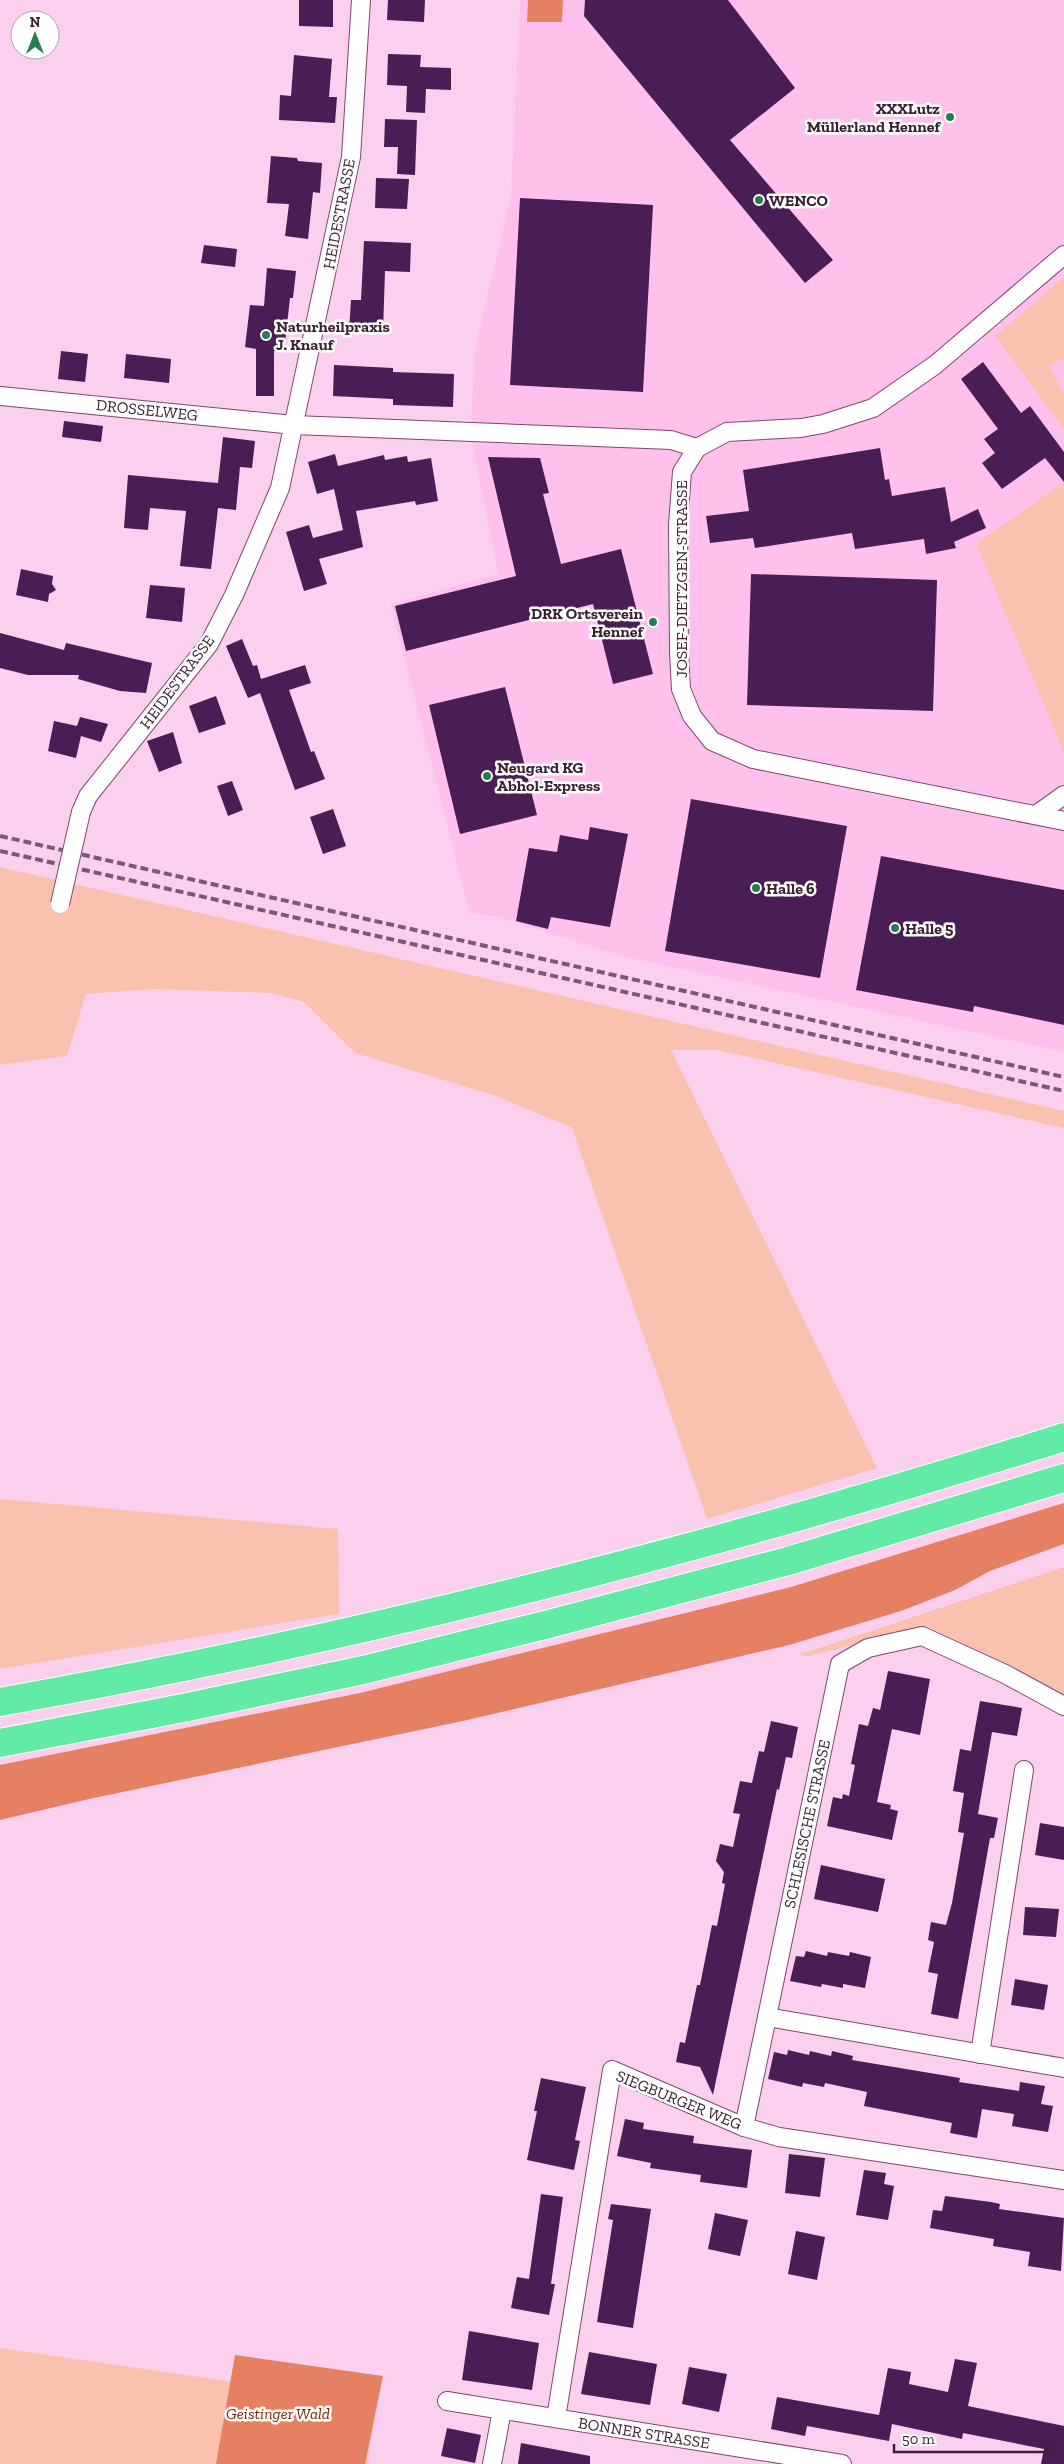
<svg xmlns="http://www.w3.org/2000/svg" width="1064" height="2464" font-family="'Zilla Slab',serif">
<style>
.built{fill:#ffc1ec}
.green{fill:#fbc1af}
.forest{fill:#e58162}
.building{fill:#481e54}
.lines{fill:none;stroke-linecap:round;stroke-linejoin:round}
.minor-casing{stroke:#804470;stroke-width:20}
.motorway-casing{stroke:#fff;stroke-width:30}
.minor{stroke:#fff;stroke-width:18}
.motorway{stroke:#61eba4;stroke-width:28}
.rail{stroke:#7a5a70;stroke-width:4;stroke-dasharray:8 4;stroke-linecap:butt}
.minor-bridge-casing{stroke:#804470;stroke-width:20;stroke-linecap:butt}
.minor-bridge{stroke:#fff;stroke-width:18}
.poi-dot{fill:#257e53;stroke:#fff;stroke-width:2}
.labels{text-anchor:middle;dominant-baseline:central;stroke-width:5;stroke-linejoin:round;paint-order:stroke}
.poi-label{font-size:16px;font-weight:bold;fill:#3c2134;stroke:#fff;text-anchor:start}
.street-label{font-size:16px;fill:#3c2134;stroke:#fff}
.park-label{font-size:16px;font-style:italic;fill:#7c2401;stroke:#fff}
</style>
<rect width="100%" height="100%" fill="#fbd0ee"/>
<polygon class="built" points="520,0 1064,0 1064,1052 621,956 496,916 469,913 391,604 498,574 470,433 476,345 511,195"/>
<g class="green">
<polygon points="1064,277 1064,358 1049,365 1064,394 1064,429 995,336"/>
<polygon points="1064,482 1064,753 976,544"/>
<polygon points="0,867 1064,1111 1064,1128 717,1050 671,1050 877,1468 707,1519 572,1128 499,1097 355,1053 304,1002 270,993 153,989 86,994 67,1056 0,1065"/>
<polygon points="0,1499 338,1529 339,1614 0,1669"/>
<polygon points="1064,1567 1064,1695 928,1627 808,1656 798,1655"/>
<polygon points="0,2348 377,2403 367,2464 0,2464"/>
</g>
<g class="forest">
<polygon points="528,0 563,0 562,22 527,22"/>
<polygon points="1064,1503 1064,1544 990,1571 955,1590 901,1611 789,1645 463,1721 89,1799 0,1820 0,1765 360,1693 791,1587"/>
<polygon points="235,2355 383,2376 365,2464 216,2464"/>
</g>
<g class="building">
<polygon points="299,0 333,0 333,27 299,26"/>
<polygon points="388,0 425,0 424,22 387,20"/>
<polygon points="585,0 728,0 795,88 730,140 833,260 805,283 584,16"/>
<polygon points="388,54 421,55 420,67 451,68 451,90 426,89 425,113 406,112 407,86 387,85"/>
<polygon points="294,55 332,59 329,97 337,97 335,123 279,120 280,95 291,96"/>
<polygon points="385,119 417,120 415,175 397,174 398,147 384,147"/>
<polygon points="271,156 297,158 298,161 322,163 320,193 313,192 308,239 285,236 289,204 267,203"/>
<polygon points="376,178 409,179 407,209 375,208"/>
<polygon points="520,198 653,205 643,392 510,385"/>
<polygon points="364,241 411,243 410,272 385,271 383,332 349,330 351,300 361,300"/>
<polygon points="204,245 237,249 235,267 201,263"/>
<polygon points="267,268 296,271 293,298 290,298 284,352 274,351 274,396 256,396 256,349 245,347 250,305 264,306"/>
<polygon points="61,351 88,354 85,382 58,379"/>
<polygon points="126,354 171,359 169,383 124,378"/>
<polygon points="983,362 1021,413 1030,406 1064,452 1064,482 1045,458 1002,489 982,463 995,453 984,439 998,429 961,379"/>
<polygon points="334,365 393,368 393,372 454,374 453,407 393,405 393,399 333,396"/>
<polygon points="64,421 103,426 101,442 62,437"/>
<polygon points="223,437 255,441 252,468 240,467 236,510 218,508 211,569 180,566 186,511 150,508 148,530 124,528 128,475 218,483"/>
<polygon points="880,448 885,480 889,479 892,496 945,487 951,522 978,509 986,528 954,542 956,548 926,554 924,539 855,549 852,533 755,548 753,538 710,543 706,516 749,511 743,470"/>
<polygon points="335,454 338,466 384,455 385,460 407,456 408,462 431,458 438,501 416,505 415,501 356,511 363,547 319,559 327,584 304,591 286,532 309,525 313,538 343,530 334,489 317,494 308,462"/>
<polygon points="488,457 540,458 549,493 543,494 561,564 621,549 653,674 613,684 593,604 406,651 395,606 516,576"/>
<polygon points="21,569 53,576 52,584 56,590 49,594 48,602 16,595"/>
<polygon points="751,574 937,580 933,711 747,705"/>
<polygon points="150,585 185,588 182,622 146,618"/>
<polygon points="0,633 64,650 66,643 152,663 146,693 120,691 78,679 79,675 28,675 0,668"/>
<polygon points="242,639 253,666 257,665 261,679 305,665 311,683 289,690 311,752 314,751 325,779 295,790 260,693 248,698 226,646"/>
<polygon points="505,687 537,815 460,834 429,705"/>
<polygon points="216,696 226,724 199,733 189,706"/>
<polygon points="80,717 108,724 101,742 81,736 76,758 48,751 54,721 77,726"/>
<polygon points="173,732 182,763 159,772 147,741"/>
<polygon points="232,781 243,810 228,816 217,786"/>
<polygon points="691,799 847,826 820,978 665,951"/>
<polygon points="333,809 346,846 323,854 310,817"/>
<polygon points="590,827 628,834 610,927 551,917 548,929 516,921 529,848 557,852 560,835 588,840"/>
<polygon points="881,856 1064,890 1064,1025 974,1006 973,1012 856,990"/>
<polygon points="888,1671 930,1679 920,1735 892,1729 877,1802 891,1805 890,1809 898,1811 892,1840 827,1826 833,1797 842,1799 843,1794 849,1796 855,1765 851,1764 859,1724 868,1726 873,1708 880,1710"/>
<polygon points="980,1701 1022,1708 1017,1736 992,1732 978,1814 998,1818 994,1838 990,1838 958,2019 931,2014 938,1974 928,1972 934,1942 928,1940 931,1922 946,1925 952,1903 964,1833 958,1832 964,1793 953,1791 960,1749 971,1751"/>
<polygon points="771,1721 798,1727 792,1758 786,1757 779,1790 777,1789 713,2095 700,2067 676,2062 680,2042 685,2043 697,1985 700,1985 712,1925 717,1926 725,1884 722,1883 724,1872 716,1861 720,1844 733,1847 740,1814 733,1813 740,1781 752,1783 759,1751 764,1752"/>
<polygon points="1040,1823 1064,1827 1064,1860 1035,1855"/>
<polygon points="821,1865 885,1879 878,1912 814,1899"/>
<polygon points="1025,1907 1059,1909 1056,1937 1023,1935"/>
<polygon points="806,1951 827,1956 828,1952 849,1956 850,1952 871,1957 865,1988 843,1984 843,1988 822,1984 821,1987 790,1981 796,1956 804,1957"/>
<polygon points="1015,1979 1048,1985 1044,2010 1011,2005"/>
<polygon points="788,2050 809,2055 810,2051 831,2056 832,2051 853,2056 852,2060 960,2078 959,2082 1019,2091 1020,2082 1045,2086 1041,2104 1053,2106 1048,2132 1012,2126 1014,2114 982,2109 977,2138 950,2133 952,2123 864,2106 867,2092 825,2083 824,2087 803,2083 802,2087 768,2079 774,2052 787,2055"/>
<polygon points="541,2078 586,2087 575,2140 580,2141 574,2170 527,2160 537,2111 534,2111"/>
<polygon points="625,2119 644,2123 643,2129 694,2136 693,2143 752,2150 747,2188 700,2182 701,2175 650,2168 651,2163 617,2156"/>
<polygon points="789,2154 825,2158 820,2197 785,2193"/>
<polygon points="864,2170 886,2173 884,2184 894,2186 888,2220 856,2215"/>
<polygon points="541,2194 563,2197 551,2284 555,2284 549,2315 511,2308 517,2277 529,2279"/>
<polygon points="945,2196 991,2202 1000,2204 999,2209 1064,2218 1061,2271 1028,2266 1030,2252 993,2246 994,2239 930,2228 933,2210 942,2211"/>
<polygon points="611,2204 651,2209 633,2328 597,2322 613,2220 608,2219"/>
<polygon points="715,2213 748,2220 740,2256 708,2249"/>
<polygon points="796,2231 825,2237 817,2280 788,2274"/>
<polygon points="469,2331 539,2343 532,2390 462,2380"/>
<polygon points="589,2352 657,2364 650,2405 581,2394"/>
<polygon points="955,2359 977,2363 968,2406 1064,2426 1064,2464 1041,2464 1044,2449 963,2433 962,2439 892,2424 889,2441 807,2426 805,2436 771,2429 777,2397 879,2415 888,2368 911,2372 909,2384 948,2392"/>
<polygon points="689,2367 727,2374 719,2412 682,2404"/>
<polygon points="447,2428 481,2435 475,2463 441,2456"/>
<polygon points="521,2443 590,2456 590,2464 518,2464"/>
</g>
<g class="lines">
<defs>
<g id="minor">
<polyline points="1064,255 935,365 873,408 823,424 801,428 727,432 697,448 682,472 678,525 679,653 681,689 692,716 712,741 753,759 1064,821"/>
<polyline points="0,396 294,425 671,440 697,448"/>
<polyline points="81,812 88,796 209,644 234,595 280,488 351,157 361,0"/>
<polyline points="1036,815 1064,795"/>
<polyline points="1064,1706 1005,1674 922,1636 868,1648 840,1664 767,2017 1064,2068"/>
<polyline points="980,2054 1024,1770"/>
<polyline points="744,2127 767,2017"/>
<polyline points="447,2401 842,2464"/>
<polyline points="556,2418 612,2070 744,2127 779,2137 1064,2180"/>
<polyline points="492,2464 502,2410"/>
</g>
<g id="motorway">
<path d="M0,1702C360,1638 716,1547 1064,1437"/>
<polyline points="0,1743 188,1707 363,1670 549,1624 788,1561 1064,1478"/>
</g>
</defs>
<use href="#minor" class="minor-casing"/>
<use href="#motorway" class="motorway-casing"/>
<use href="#minor" class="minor"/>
<use href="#motorway" class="motorway"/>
<g class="rail">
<polyline points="0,836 1064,1077"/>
<polyline points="0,851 1064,1091"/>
</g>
<defs>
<polyline id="minor-bridge" points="60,904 81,812"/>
</defs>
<use href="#minor-bridge" class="minor-bridge-casing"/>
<use href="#minor-bridge" class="minor-bridge"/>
</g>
<g class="poi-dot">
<circle cx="950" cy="117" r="5"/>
<circle cx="759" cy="200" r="5"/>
<circle cx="266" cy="335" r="5"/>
<circle cx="653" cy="622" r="5"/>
<circle cx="487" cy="776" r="5"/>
<circle cx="756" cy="888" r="5"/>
<circle cx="895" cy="928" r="5"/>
</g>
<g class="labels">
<g class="poi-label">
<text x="940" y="108" text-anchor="end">XXXLutz<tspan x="940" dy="18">Müllerland Hennef</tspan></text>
<text x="769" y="200">WENCO</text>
<text x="276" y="326">Naturheilpraxis<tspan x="276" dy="18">J. Knauf</tspan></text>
<text x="643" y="613" text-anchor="end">DRK Ortsverein<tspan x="643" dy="18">Hennef</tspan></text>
<text x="497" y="767">Neugard KG<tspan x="497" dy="18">Abhol-Express</tspan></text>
<text x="766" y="888">Halle 6</text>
<text x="905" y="928">Halle 5</text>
</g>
<g class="street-label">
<text transform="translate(339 214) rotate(-79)">HEIDESTRASSE</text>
<text transform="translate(147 410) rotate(6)">DROSSELWEG</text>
<text transform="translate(681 579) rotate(-90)">JOSEF-DIETZGEN-STRASSE</text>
<text transform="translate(177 682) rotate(-53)">HEIDESTRASSE</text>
<text transform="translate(807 1824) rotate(-78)">SCHLESISCHE STRASSE</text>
<text transform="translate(679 2100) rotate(22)">SIEGBURGER WEG</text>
<text transform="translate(644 2433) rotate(9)">BONNER STRASSE</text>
</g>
<g class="park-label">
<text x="278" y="2413">Geistinger Wald</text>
</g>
</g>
<g transform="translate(35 35)"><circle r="24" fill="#ffffff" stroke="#b1a6ae"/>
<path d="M0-4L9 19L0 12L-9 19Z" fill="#257e53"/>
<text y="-8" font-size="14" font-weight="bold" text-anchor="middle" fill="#3c2134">N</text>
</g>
<path d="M894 2444v8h154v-8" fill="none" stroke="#3c2134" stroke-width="2.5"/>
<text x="902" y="2444" font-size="15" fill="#3c2134" stroke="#ffffff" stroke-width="4" paint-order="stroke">50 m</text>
</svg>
